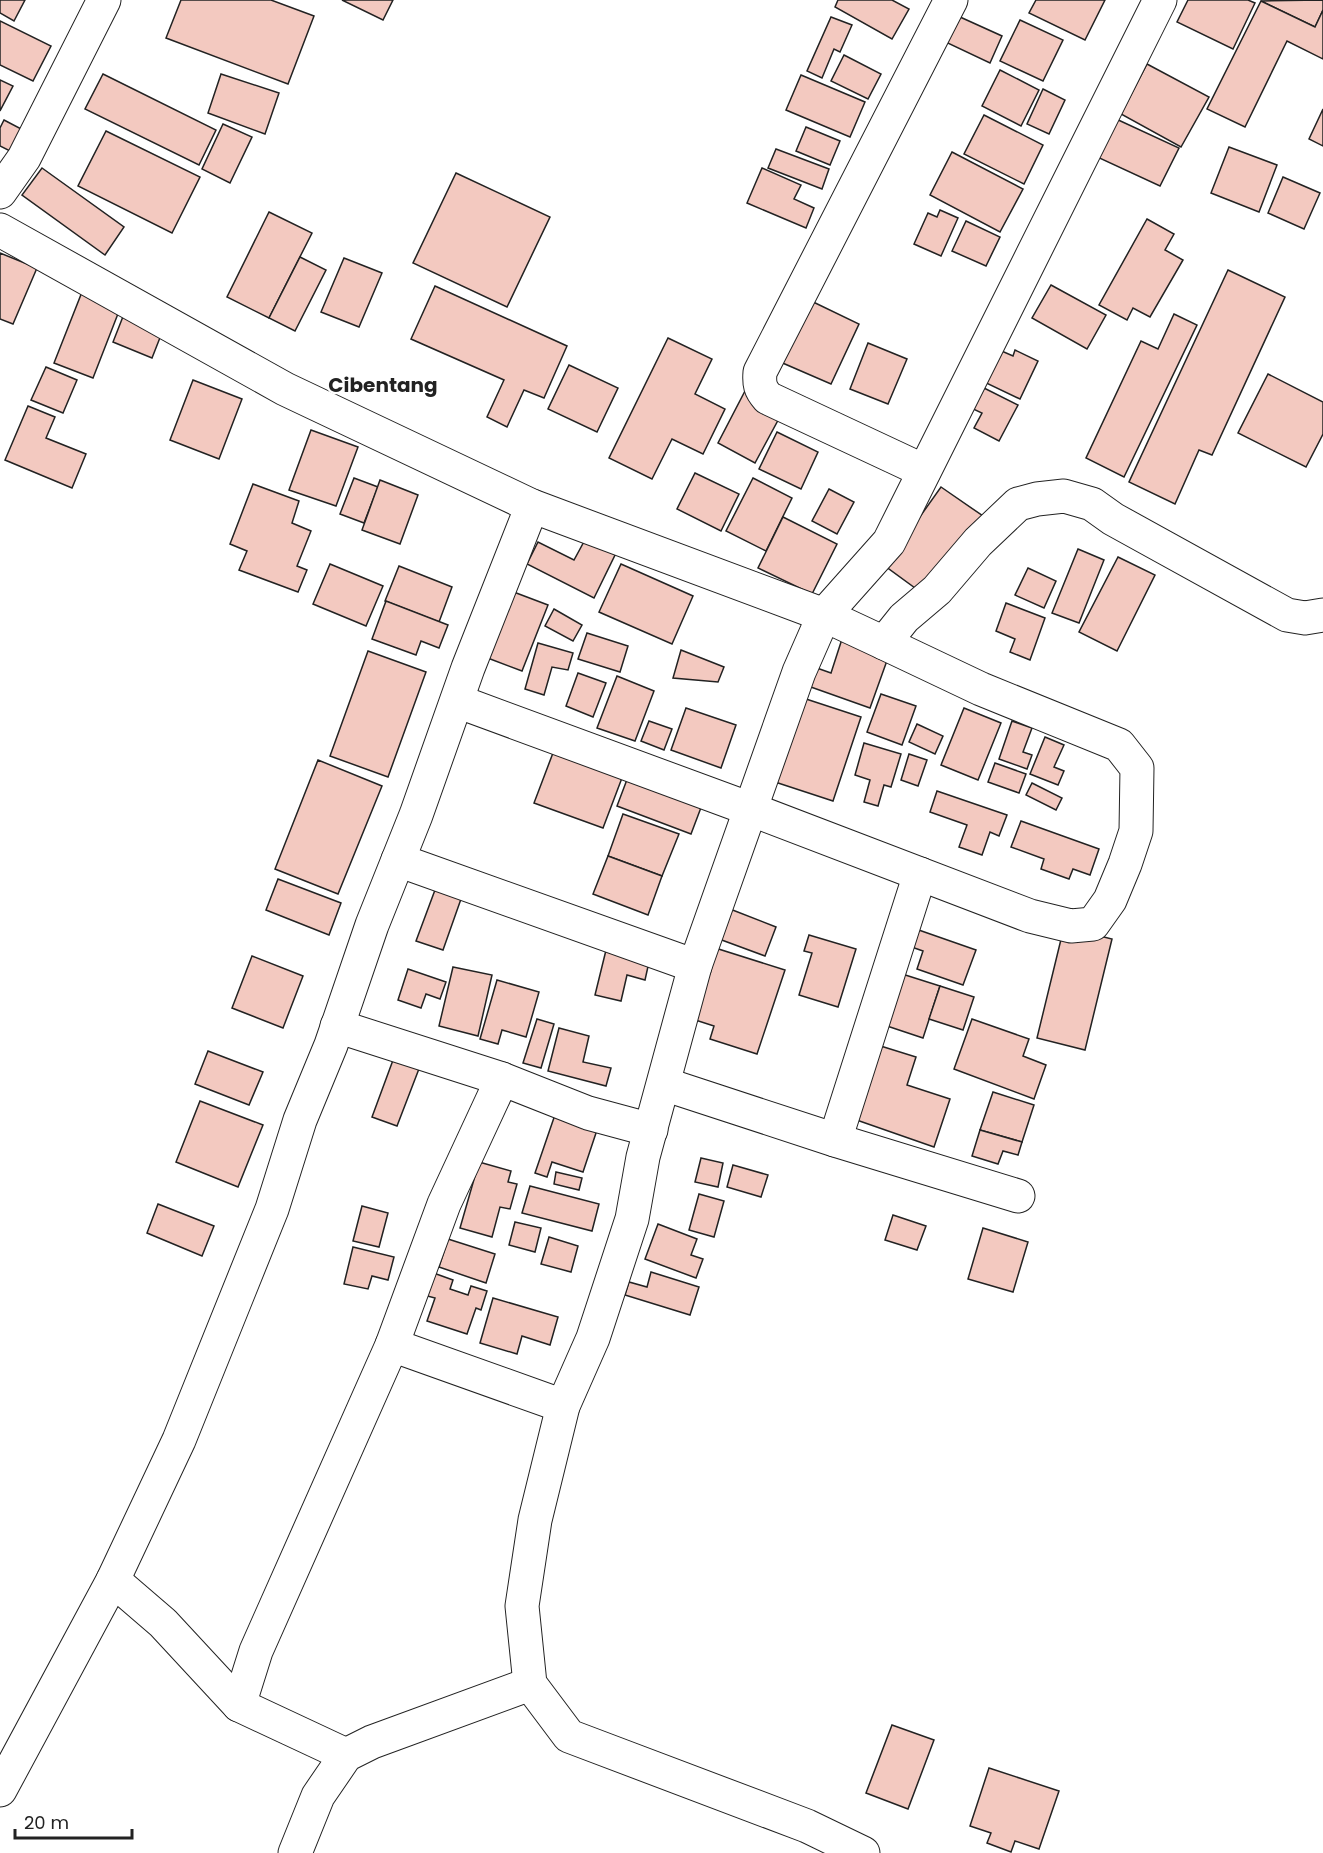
<svg xmlns="http://www.w3.org/2000/svg" width="1323" height="1853" font-family="Poppins,sans-serif">
<style>
.building{fill:#f3c9c0;stroke:#222;stroke-width:1.5}
.lines{fill:none;stroke-linecap:round;stroke-linejoin:round}
.minor-casing{stroke:#222;stroke-width:35}
.tertiary-casing{stroke:#222;stroke-width:35}
.minor{stroke:#fff;stroke-width:33}
.tertiary{stroke:#fff;stroke-width:33}
.labels{text-anchor:middle;dominant-baseline:central;stroke-width:4.5;stroke-linejoin:round;paint-order:stroke}
.quarter-label{font-size:20px;font-weight:bold;fill:#222;stroke:#fff}
</style>
<rect width="100%" height="100%" fill="#fff"/>
<g class="building">
<polygon points="0,0 25,0 14,21 0,13"/>
<polygon points="181,0 271,0 314,16 288,84 166,38"/>
<polygon points="342,0 393,0 383,20"/>
<polygon points="838,0 892,0 909,9 892,39 835,7"/>
<polygon points="1036,0 1105,0 1085,40 1029,13"/>
<polygon points="1188,0 1248,0 1255,3 1233,49 1177,22"/>
<polygon points="1323,0 1323,10 1315,27 1261,1"/>
<polygon points="1261,1 1315,27 1323,10 1323,59 1287,41 1245,127 1207,109"/>
<polygon points="949,12 1002,36 990,63 937,38"/>
<polygon points="831,17 852,25 840,52 834,49 822,78 807,71"/>
<polygon points="1020,20 1063,40 1043,81 1000,61"/>
<polygon points="0,21 51,46 33,81 0,65"/>
<polygon points="844,55 881,74 868,99 831,81"/>
<polygon points="1147,64 1209,97 1181,147 1121,114"/>
<polygon points="1000,70 1039,90 1021,126 982,106"/>
<polygon points="103,74 216,130 199,165 85,109"/>
<polygon points="221,74 279,93 265,134 208,113"/>
<polygon points="801,75 865,102 850,137 786,110"/>
<polygon points="0,80 13,86 0,111"/>
<polygon points="1043,89 1065,100 1049,134 1027,124"/>
<polygon points="1323,109 1323,146 1309,139"/>
<polygon points="984,115 1043,145 1024,184 964,154"/>
<polygon points="1114,118 1179,148 1160,186 1095,156"/>
<polygon points="4,120 27,132 16,154 0,146 0,128"/>
<polygon points="223,124 252,137 230,183 202,169"/>
<polygon points="806,127 840,141 830,165 796,151"/>
<polygon points="106,131 200,177 172,233 78,186"/>
<polygon points="1229,147 1277,165 1259,212 1211,193"/>
<polygon points="776,149 829,169 822,189 768,168"/>
<polygon points="952,152 1023,189 1000,232 930,195"/>
<polygon points="42,168 124,227 105,255 22,195"/>
<polygon points="762,168 801,185 794,199 814,208 806,228 747,203"/>
<polygon points="456,173 550,217 507,307 413,263"/>
<polygon points="1283,177 1320,193 1304,229 1268,213"/>
<polygon points="940,210 958,218 941,256 914,244 928,213 937,217"/>
<polygon points="269,212 312,233 269,318 227,297"/>
<polygon points="1147,219 1174,234 1165,250 1183,260 1150,317 1133,308 1127,320 1099,305"/>
<polygon points="966,221 1000,237 986,266 952,251"/>
<polygon points="0,253 37,268 13,324 0,319"/>
<polygon points="300,257 326,270 295,331 269,318"/>
<polygon points="344,258 382,273 359,327 321,312"/>
<polygon points="1228,270 1285,297 1212,455 1199,450 1175,504 1129,482"/>
<polygon points="1051,285 1106,315 1087,349 1032,318"/>
<polygon points="435,286 567,346 544,398 524,390 507,427 487,417 504,380 411,339"/>
<polygon points="82,292 121,306 93,378 54,363"/>
<polygon points="807,299 859,324 831,384 778,361"/>
<polygon points="124,314 163,330 152,358 113,342"/>
<polygon points="1174,314 1197,325 1124,477 1086,458 1141,341 1158,349"/>
<polygon points="668,338 712,359 695,394 725,409 703,454 672,439 652,479 609,458"/>
<polygon points="868,343 907,359 888,404 850,389"/>
<polygon points="997,349 1013,356 1015,350 1038,361 1020,399 982,381"/>
<polygon points="569,365 618,388 597,432 548,409"/>
<polygon points="46,367 77,380 63,413 31,400"/>
<polygon points="1268,374 1323,402 1323,434 1306,467 1238,433"/>
<polygon points="193,380 242,399 219,459 170,440"/>
<polygon points="982,387 1018,405 999,441 974,428 982,413 971,408"/>
<polygon points="745,391 783,411 755,463 718,443"/>
<polygon points="28,406 55,417 46,438 86,454 72,488 5,460"/>
<polygon points="311,430 358,447 336,506 289,490"/>
<polygon points="777,432 818,452 801,489 759,469"/>
<polygon points="695,473 739,494 721,531 677,509"/>
<polygon points="354,478 378,487 364,523 340,514"/>
<polygon points="753,478 792,498 766,551 726,531"/>
<polygon points="380,480 418,495 400,544 362,530"/>
<polygon points="253,484 299,501 292,523 311,531 297,566 307,570 298,592 239,570 247,551 230,544"/>
<polygon points="941,487 983,516 926,596 885,566"/>
<polygon points="829,489 854,502 837,534 812,521"/>
<polygon points="783,517 837,544 812,594 758,568"/>
<polygon points="586,538 616,553 594,598 527,564 538,542 574,560"/>
<polygon points="1078,549 1104,560 1079,623 1052,613"/>
<polygon points="1118,557 1155,575 1117,651 1079,632"/>
<polygon points="330,564 383,586 366,626 313,604"/>
<polygon points="621,564 693,596 672,644 599,612"/>
<polygon points="399,566 452,587 439,622 385,601"/>
<polygon points="1028,568 1056,581 1044,608 1015,595"/>
<polygon points="511,591 548,605 522,671 485,657"/>
<polygon points="386,601 448,625 439,648 421,641 416,655 372,639"/>
<polygon points="1006,603 1045,618 1030,660 1010,652 1015,639 996,631"/>
<polygon points="554,609 582,625 573,641 545,626"/>
<polygon points="587,633 628,646 620,672 578,659"/>
<polygon points="842,639 889,655 870,708 808,686 814,667 831,673"/>
<polygon points="538,643 573,653 568,670 552,667 544,695 525,689"/>
<polygon points="681,650 724,667 718,682 673,678"/>
<polygon points="368,651 426,672 388,777 330,756"/>
<polygon points="578,673 606,683 593,717 566,706"/>
<polygon points="617,676 654,691 635,741 597,728"/>
<polygon points="881,694 916,706 902,745 867,732"/>
<polygon points="803,698 861,717 833,801 775,782"/>
<polygon points="686,708 736,725 721,768 671,750"/>
<polygon points="964,708 1001,723 978,780 941,765"/>
<polygon points="649,721 672,729 664,750 641,741"/>
<polygon points="1012,721 1032,728 1023,752 1032,755 1027,769 999,759"/>
<polygon points="917,724 943,736 935,754 909,742"/>
<polygon points="1045,737 1064,745 1054,767 1064,771 1058,785 1030,774"/>
<polygon points="864,743 901,754 891,787 884,785 878,806 864,802 870,780 855,775"/>
<polygon points="556,745 625,770 603,828 534,803"/>
<polygon points="909,754 927,760 918,786 901,780"/>
<polygon points="318,760 382,786 338,894 275,869"/>
<polygon points="995,763 1026,774 1019,793 988,782"/>
<polygon points="631,769 705,797 691,834 617,806"/>
<polygon points="1032,783 1062,798 1056,810 1026,795"/>
<polygon points="937,791 1007,815 999,836 990,832 982,855 959,847 967,825 930,812"/>
<polygon points="623,814 679,834 662,876 608,856"/>
<polygon points="1021,821 1099,849 1090,875 1073,869 1069,879 1041,869 1044,859 1011,847"/>
<polygon points="608,856 662,876 648,915 593,894"/>
<polygon points="278,879 341,903 329,935 266,910"/>
<polygon points="435,890 461,899 443,950 416,941"/>
<polygon points="730,909 776,927 765,956 719,939"/>
<polygon points="1064,927 1112,939 1085,1050 1037,1038"/>
<polygon points="913,928 976,950 963,985 917,969 923,951 906,945"/>
<polygon points="809,935 856,949 838,1007 799,995 812,953 804,951"/>
<polygon points="608,942 651,953 645,980 627,975 621,1001 595,995"/>
<polygon points="709,946 785,970 757,1054 710,1039 714,1026 686,1017"/>
<polygon points="252,956 303,976 283,1028 232,1008"/>
<polygon points="453,967 492,975 478,1036 439,1026"/>
<polygon points="408,969 446,982 440,999 426,994 421,1008 398,1000"/>
<polygon points="899,973 940,986 923,1038 881,1024"/>
<polygon points="497,980 539,992 526,1037 502,1030 498,1044 480,1039"/>
<polygon points="940,986 974,997 963,1030 929,1019"/>
<polygon points="537,1019 554,1024 541,1068 523,1063"/>
<polygon points="972,1019 1029,1039 1023,1056 1046,1065 1034,1099 954,1069"/>
<polygon points="559,1028 589,1036 583,1062 611,1068 606,1086 548,1071"/>
<polygon points="871,1043 916,1057 907,1085 950,1099 934,1147 848,1117"/>
<polygon points="208,1051 263,1072 249,1105 195,1084"/>
<polygon points="396,1052 422,1061 397,1126 372,1117"/>
<polygon points="993,1092 1034,1105 1022,1142 980,1130"/>
<polygon points="200,1101 263,1125 238,1187 176,1162"/>
<polygon points="558,1106 600,1121 583,1172 552,1162 547,1177 535,1173"/>
<polygon points="980,1130 1022,1142 1018,1155 1003,1151 998,1164 972,1156"/>
<polygon points="701,1158 723,1163 718,1187 695,1182"/>
<polygon points="479,1162 511,1171 508,1182 517,1184 510,1209 500,1207 492,1237 460,1228"/>
<polygon points="733,1165 768,1175 761,1197 727,1187"/>
<polygon points="556,1172 582,1178 579,1190 554,1184"/>
<polygon points="530,1186 599,1204 592,1231 522,1213"/>
<polygon points="699,1194 724,1201 714,1237 689,1230"/>
<polygon points="158,1204 214,1226 202,1256 147,1233"/>
<polygon points="362,1206 388,1213 379,1247 353,1241"/>
<polygon points="893,1215 926,1226 917,1250 885,1240"/>
<polygon points="515,1222 541,1228 535,1252 509,1245"/>
<polygon points="658,1224 697,1239 691,1255 703,1259 696,1278 645,1259"/>
<polygon points="983,1228 1028,1242 1013,1292 968,1279"/>
<polygon points="549,1237 578,1246 571,1272 541,1264"/>
<polygon points="448,1239 495,1254 486,1283 439,1267"/>
<polygon points="353,1247 394,1257 388,1280 372,1276 368,1289 344,1284"/>
<polygon points="428,1271 453,1280 450,1289 468,1295 471,1286 487,1291 481,1310 476,1308 467,1334 427,1321 435,1298 420,1294"/>
<polygon points="651,1272 699,1287 690,1315 625,1295 629,1282 647,1287"/>
<polygon points="493,1298 558,1317 550,1345 522,1336 517,1354 480,1343"/>
<polygon points="892,1725 934,1740 908,1809 866,1793"/>
<polygon points="989,1768 1059,1791 1039,1849 1015,1841 1011,1852 987,1843 991,1833 970,1826"/>
</g>
<g class="lines">
<defs>
<g id="minor">
<polyline points="0,230 285,389 532,506 824,615 884,643 904,618 937,590 978,542 1018,504 1037,499 1064,496 1092,504 1113,519 1287,615 1305,618 1323,615"/>
<path d="M924,471L768,398C760,389 759,384 760,372L951,0"/>
<polyline points="457,701 750,809 1030,916 1071,926 1093,924 1110,900 1125,864 1136,831 1137,768 1119,745 981,689 884,643"/>
<polyline points="398,860 695,966"/>
<polyline points="337,1026 502,1079"/>
<polyline points="664,1084 835,1140 1018,1196"/>
<polyline points="835,1140 920,874"/>
<polyline points="392,1345 563,1406"/>
<polyline points="113,1580 163,1623 239,1705 346,1755"/>
<polyline points="239,1705 256,1651 392,1345 444,1204 502,1079 588,1113 651,1130"/>
<polyline points="0,1790 113,1580 179,1440 272,1209 300,1120 331,1045 372,925 416,815 468,668 532,506"/>
<polyline points="295,1853 318,1796 346,1755 372,1742 530,1684"/>
<polyline points="863,1853 807,1826 569,1736 530,1684 522,1606 535,1520 563,1406 593,1338 632,1219 643,1157 695,966 799,672 824,615 889,542 1160,0"/>
</g>
<polyline id="tertiary" points="0,192 24,158 104,0"/>
</defs>
<use href="#minor" class="minor-casing"/>
<use href="#tertiary" class="tertiary-casing"/>
<use href="#minor" class="minor"/>
<use href="#tertiary" class="tertiary"/>
</g>
<g class="labels">
<g class="quarter-label">
<text x="383" y="385">Cibentang</text>
</g>
</g>
<path d="M15 1829v9h117v-9" fill="none" stroke="#222222" stroke-width="3"/>
<text x="24" y="1829" font-size="18" fill="#222222" stroke="#ffffff" stroke-width="4.5" paint-order="stroke">20 m</text>
</svg>
